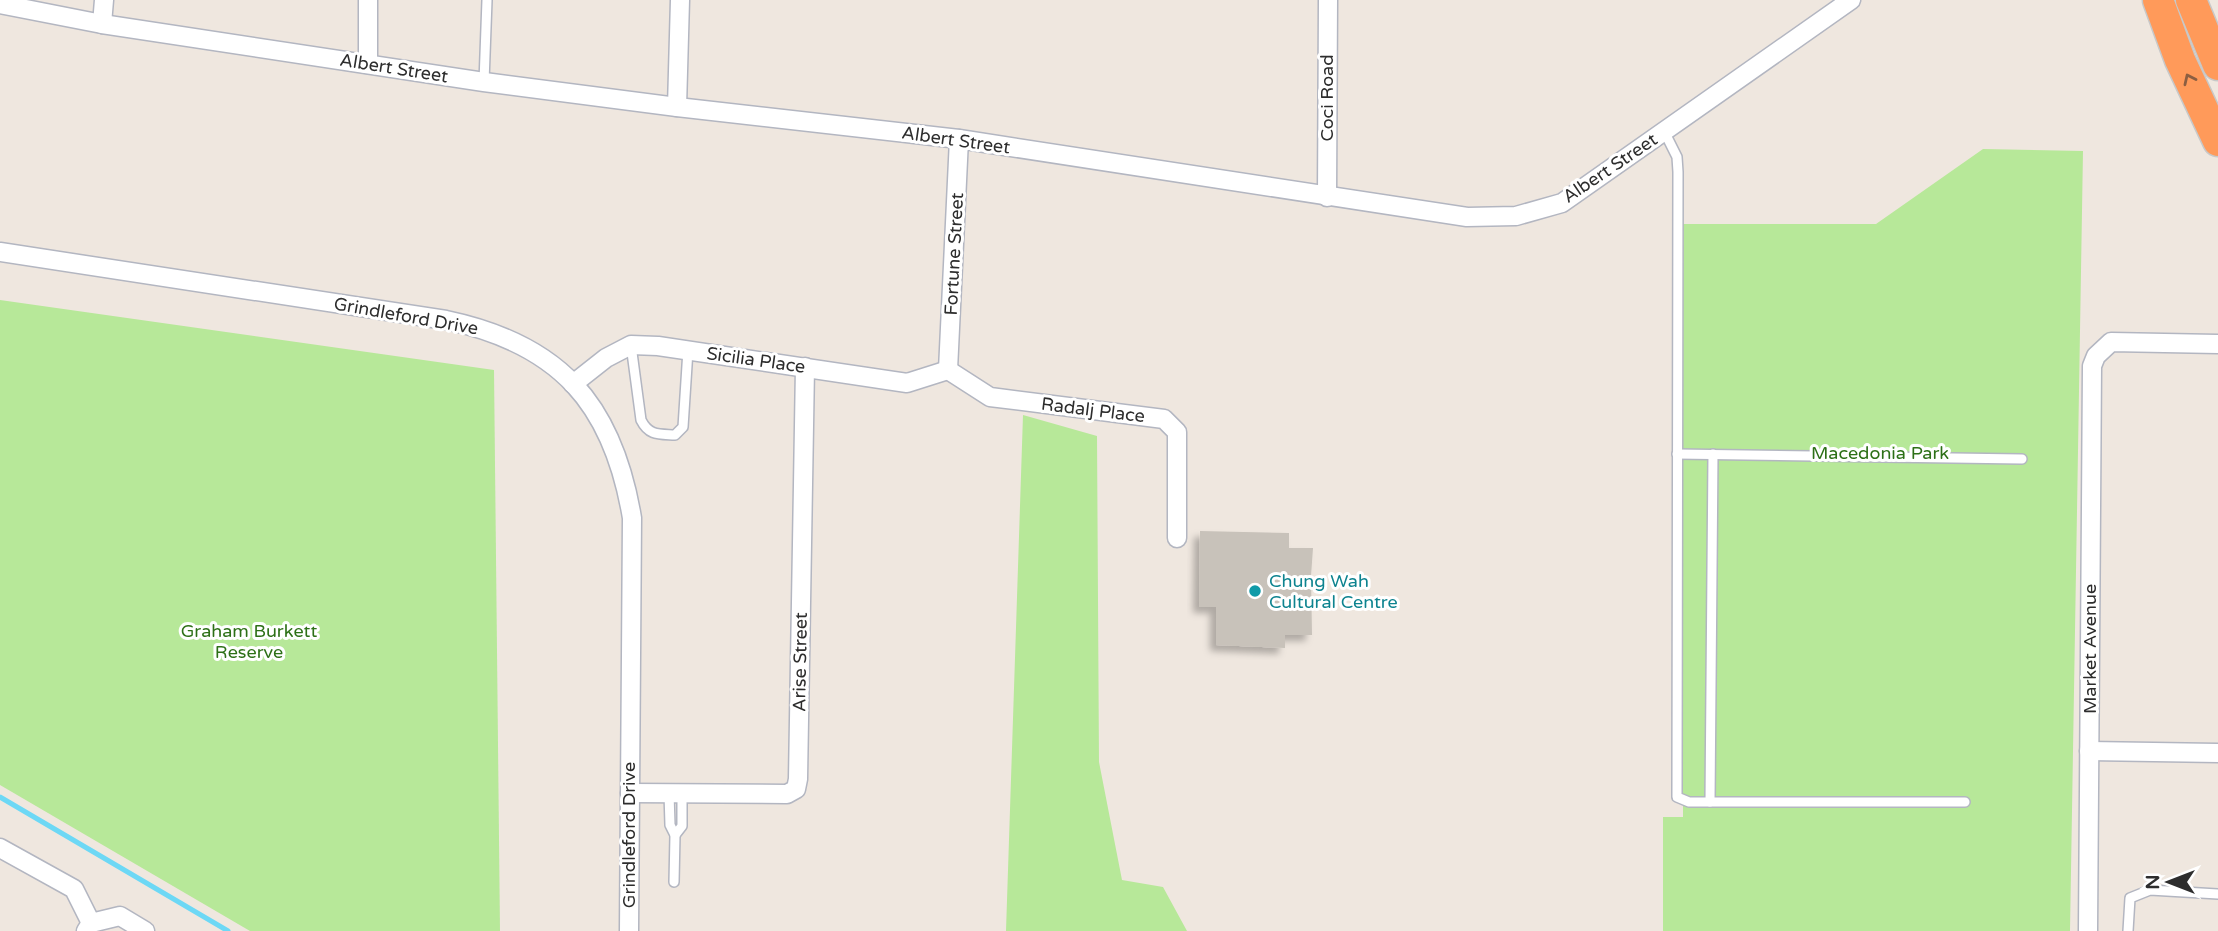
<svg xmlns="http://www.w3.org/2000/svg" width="2218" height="931" font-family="'Varela Round',sans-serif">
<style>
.green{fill:#b7e899}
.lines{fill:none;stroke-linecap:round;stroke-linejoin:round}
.stream{stroke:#6dd8f5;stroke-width:5}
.building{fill:#c8c2ba;filter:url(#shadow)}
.lane-casing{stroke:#b3b6c1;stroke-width:12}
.street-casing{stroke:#b3b6c1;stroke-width:21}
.highway-casing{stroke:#c8c8c8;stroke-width:33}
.lane{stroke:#fff;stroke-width:9}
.street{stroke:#fff;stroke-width:18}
.highway{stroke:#ff9a5a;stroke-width:30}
.oneway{stroke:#8c5e41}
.culture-dot{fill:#0f9aa8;stroke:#fff;stroke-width:2.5}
.labels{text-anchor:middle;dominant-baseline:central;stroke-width:6;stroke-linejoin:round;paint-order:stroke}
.street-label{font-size:18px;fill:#2d2d2d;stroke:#fff}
.park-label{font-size:18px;fill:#2d7017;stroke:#fff}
.culture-label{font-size:18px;fill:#0d838f;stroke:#fff;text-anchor:start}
</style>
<defs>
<filter id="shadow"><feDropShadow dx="-6" dy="6" stdDeviation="3.5" flood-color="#0004"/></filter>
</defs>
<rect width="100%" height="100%" fill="#efe7df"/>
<g class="green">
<polygon points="1983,149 2083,151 2070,931 1663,931 1663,817 1683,817 1683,224 1876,224"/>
<polygon points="0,300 494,370 500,931 250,931 0,785"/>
<polygon points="1023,415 1097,436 1099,762 1122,880 1163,887 1187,931 1006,931"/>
</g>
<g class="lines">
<polyline class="stream" points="0,797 228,931"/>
</g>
<polygon class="building" points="1200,531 1289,533 1289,548 1313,548 1311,576 1312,635 1285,635 1285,648 1216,645 1216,607 1199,607"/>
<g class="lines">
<defs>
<g id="lane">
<polyline points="484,82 487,0"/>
<polyline points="1664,131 1677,157 1678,172 1677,797 1689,802 1965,802"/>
<path d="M631,345L641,420C649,436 659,434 675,435L683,427L688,350"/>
<polyline points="1677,454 2022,459"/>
<polyline points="669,793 670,825 675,835 674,882"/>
<polyline points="1710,802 1713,454"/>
<polyline points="675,835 682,826 682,793"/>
<polyline points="2128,931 2130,898 2150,890 2218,894"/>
</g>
<g id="street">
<polyline points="0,4 102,24 484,82 677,107 959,139 1467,217 1516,216 1562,203 1851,0"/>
<polyline points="102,24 104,0"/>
<polyline points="368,64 368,0"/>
<polyline points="677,107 680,0"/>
<polyline points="1327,197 1328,0"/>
<path d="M0,252L446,320C560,344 613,404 632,518L629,931"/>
<polyline points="948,370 990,397 1164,419 1177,432 1177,538"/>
<polyline points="948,370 959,139"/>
<polyline points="573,384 606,358 631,345 658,346 907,383 948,370"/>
<polyline points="2089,751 2218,753"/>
<polyline points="630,793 787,794 796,789 798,779 805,367"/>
<polyline points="0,848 74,889 91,923"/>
<polyline points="86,931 91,923 120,916 145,931"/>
<polyline points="2088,931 2092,366 2096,356 2111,342 2218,344"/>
</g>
<g id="highway">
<polyline points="2158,0 2180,60 2218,141"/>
<polyline points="2191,0 2218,65"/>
</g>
</defs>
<use href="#lane" class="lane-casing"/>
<use href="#street" class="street-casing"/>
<use href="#highway" class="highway-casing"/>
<use href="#lane" class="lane"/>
<use href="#street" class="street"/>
<use href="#highway" class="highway"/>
</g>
<defs><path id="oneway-chevron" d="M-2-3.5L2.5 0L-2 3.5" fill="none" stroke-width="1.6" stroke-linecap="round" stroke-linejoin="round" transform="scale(1.75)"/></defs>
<use class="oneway" href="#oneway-chevron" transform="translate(2189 79) rotate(-115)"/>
<circle class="culture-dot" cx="1255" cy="591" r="7"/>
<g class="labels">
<g class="street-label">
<text transform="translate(394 68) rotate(9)">Albert Street</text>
<text transform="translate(1327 98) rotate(-90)">Coci Road</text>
<text transform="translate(956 140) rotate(8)">Albert Street</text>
<text transform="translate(1610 168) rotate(-34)">Albert Street</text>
<text transform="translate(954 254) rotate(-87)">Fortune Street</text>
<text transform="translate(406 316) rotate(10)">Grindleford Drive</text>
<text transform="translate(756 360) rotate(8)">Sicilia Place</text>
<text transform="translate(1093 410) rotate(7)">Radalj Place</text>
<text transform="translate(2090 649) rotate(-90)">Market Avenue</text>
<text transform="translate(800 662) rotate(-89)">Arise Street</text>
<text transform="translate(629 835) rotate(-90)">Grindleford Drive</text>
</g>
<g class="park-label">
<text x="1880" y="453">Macedonia Park</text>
<text x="249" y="631">Graham Burkett<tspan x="249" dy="21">Reserve</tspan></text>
</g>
<g class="culture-label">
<text x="1269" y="581">Chung Wah<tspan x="1269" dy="21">Cultural Centre</tspan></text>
</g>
</g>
<g transform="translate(2169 882) rotate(270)" stroke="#ffffff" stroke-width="5" paint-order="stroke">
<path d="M0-5L12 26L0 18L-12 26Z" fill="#2d2d2d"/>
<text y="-10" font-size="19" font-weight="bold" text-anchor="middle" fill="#2d2d2d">N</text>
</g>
</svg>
